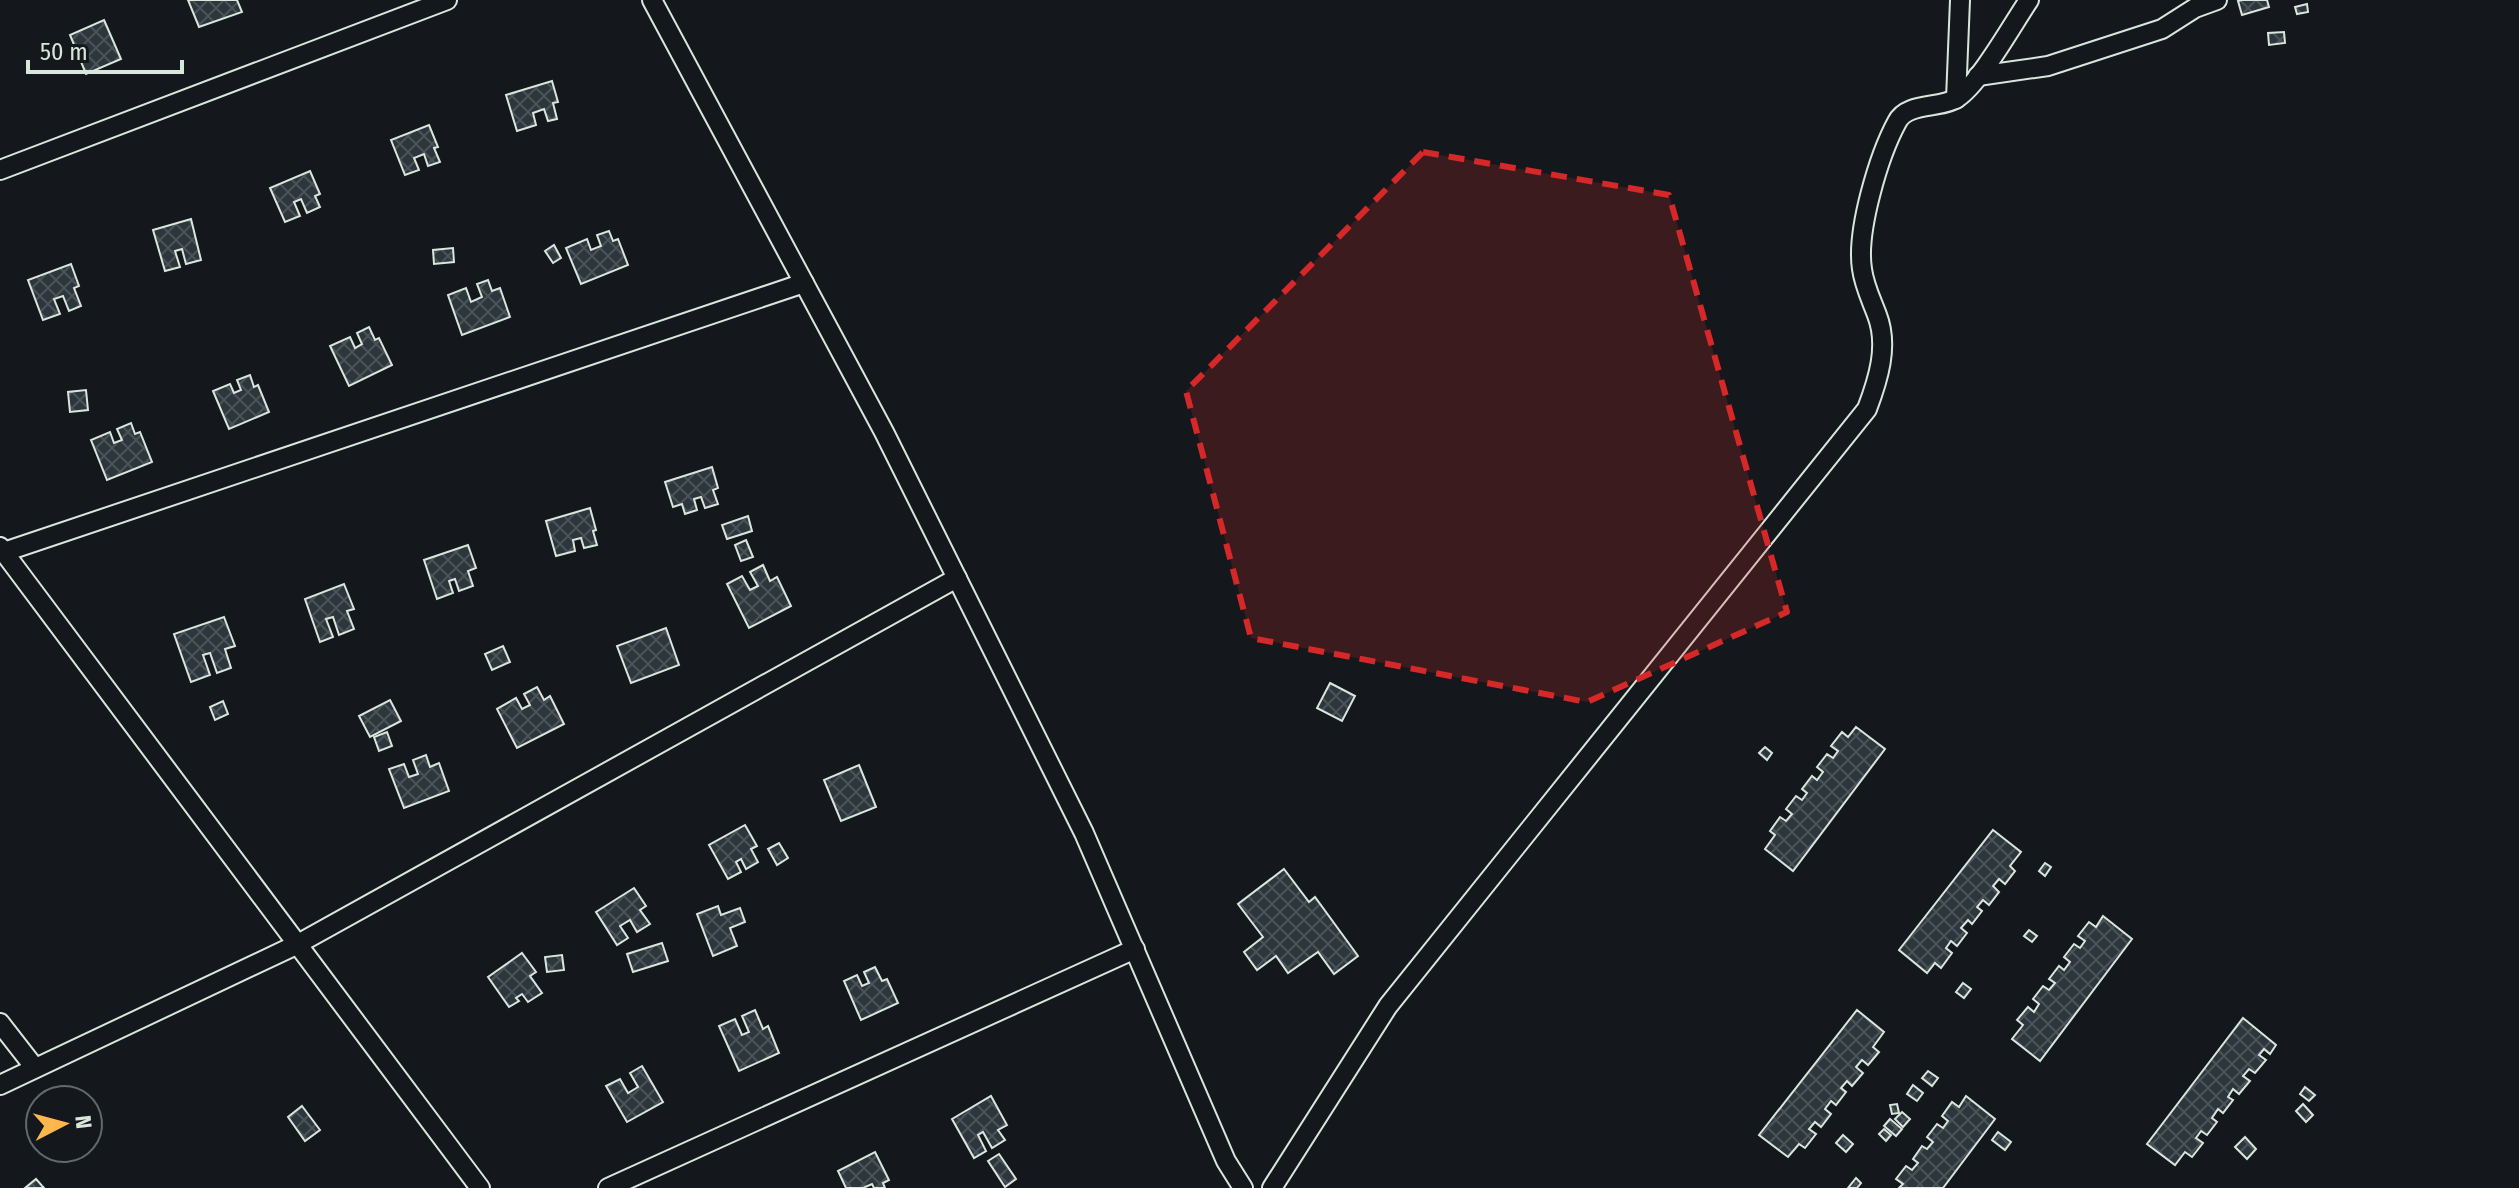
<svg xmlns="http://www.w3.org/2000/svg" width="2519" height="1188" font-family="'Fira Sans Condensed',sans-serif">
<style>
.building{fill:url(#building-cross-hatch);stroke:#d8e6dc;stroke-width:2}
.lines{fill:none;stroke-linecap:round;stroke-linejoin:round}
.minor-casing{stroke:#d8e6dc;stroke-width:22}
.minor{stroke:#14181c;stroke-width:18}
.marked{fill:#d62828;fill-opacity:0.2;stroke:#d62828;stroke-width:6;stroke-dasharray:16 10;stroke-linejoin:round}
</style>
<defs>
<pattern id="building-cross-hatch" width="8" height="8" patternUnits="userSpaceOnUse" patternTransform="scale(2)"><rect width="8" height="8" fill="#2c363c"/><path d="M0 0l8 8M0 8l8-8" fill="none" stroke="#4a5358"/></pattern>
</defs>
<rect width="100%" height="100%" fill="#14181c"/>
<g class="building">
<polygon points="188,0 237,0 242,12 199,27"/>
<polygon points="2242,0 2267,0 2269,7 2242,15 2238,1"/>
<polygon points="2307,4 2308,12 2297,14 2295,7"/>
<polygon points="104,20 121,59 86,74 70,35"/>
<polygon points="2284,32 2285,43 2269,45 2268,33"/>
<polygon points="552,81 558,102 553,103 557,119 548,121 544,109 533,113 536,125 517,131 506,95"/>
<polygon points="429,125 438,147 434,148 440,162 428,166 424,154 414,158 419,170 405,175 391,140"/>
<polygon points="310,171 320,194 315,196 320,207 307,213 301,199 294,202 300,216 285,222 270,188"/>
<polygon points="191,219 201,260 186,264 182,249 175,251 180,267 165,271 153,230"/>
<polygon points="609,231 613,241 618,239 628,265 581,284 566,248 587,239 591,250 601,246 597,235"/>
<polygon points="554,245 561,258 553,263 545,251"/>
<polygon points="453,248 454,262 434,264 433,250"/>
<polygon points="71,264 79,286 74,288 81,306 69,311 63,296 54,299 60,314 43,320 28,280"/>
<polygon points="488,280 492,291 500,288 510,317 462,335 448,295 466,288 471,302 482,297 477,284"/>
<polygon points="369,327 375,340 379,338 392,365 349,386 330,346 350,337 355,348 362,344 357,333"/>
<polygon points="250,375 254,387 258,385 269,412 229,429 213,391 230,384 234,393 241,390 237,380"/>
<polygon points="86,390 88,410 70,412 68,392"/>
<polygon points="131,423 135,434 140,432 152,462 107,480 91,440 110,432 114,443 122,440 117,429"/>
<polygon points="712,467 718,488 713,490 718,504 705,508 701,497 694,499 697,510 685,514 682,504 673,507 665,482"/>
<polygon points="590,508 596,530 593,531 597,545 584,548 581,538 573,540 575,551 556,556 546,521"/>
<polygon points="748,516 752,531 727,539 722,525"/>
<polygon points="746,540 753,557 741,561 735,545"/>
<polygon points="468,545 476,568 468,571 473,586 459,591 455,579 449,581 453,593 437,599 424,560"/>
<polygon points="763,565 770,581 777,577 791,606 749,628 727,584 742,576 750,590 758,586 750,572"/>
<polygon points="344,584 354,609 347,611 354,629 339,635 333,617 326,619 333,637 320,642 305,599"/>
<polygon points="224,617 235,646 225,649 231,668 217,673 210,653 203,655 210,675 191,682 174,634"/>
<polygon points="666,628 679,665 631,683 617,646"/>
<polygon points="503,646 510,662 492,670 485,654"/>
<polygon points="1330,683 1355,696 1342,721 1317,708"/>
<polygon points="537,687 544,700 550,696 564,724 517,748 497,709 516,698 522,709 530,705 524,694"/>
<polygon points="390,700 401,721 370,737 359,716"/>
<polygon points="223,701 228,714 215,720 210,707"/>
<polygon points="1856,727 1885,749 1793,871 1765,849 1775,835 1770,831 1780,817 1786,821 1792,814 1786,809 1796,796 1802,800 1807,793 1802,789 1812,776 1817,780 1823,772 1817,767 1827,754 1833,758 1838,751 1831,746 1842,732 1848,737"/>
<polygon points="387,732 392,746 379,751 374,737"/>
<polygon points="1765,747 1772,753 1767,760 1759,753"/>
<polygon points="426,755 430,767 439,763 449,791 404,808 389,769 404,764 409,777 418,774 413,760"/>
<polygon points="859,765 876,807 841,821 824,780"/>
<polygon points="745,825 757,846 751,849 758,862 746,869 741,859 736,862 741,872 728,879 709,845"/>
<polygon points="1993,830 2021,852 2010,866 2015,871 2005,884 1999,879 1993,886 1999,892 1989,905 1983,900 1977,907 1982,911 1972,924 1968,920 1961,928 1967,933 1957,946 1951,941 1946,948 1952,953 1941,968 1935,963 1927,973 1899,950"/>
<polygon points="779,843 788,858 777,865 768,849"/>
<polygon points="2045,863 2051,867 2045,876 2039,871"/>
<polygon points="1284,869 1309,902 1315,897 1358,956 1334,974 1318,952 1288,973 1276,956 1257,970 1244,952 1263,937 1238,904"/>
<polygon points="634,888 646,906 640,910 650,924 637,932 630,920 620,926 628,938 617,945 596,912"/>
<polygon points="718,906 721,915 740,908 745,922 730,928 737,946 713,956 697,914"/>
<polygon points="2103,916 2132,939 2040,1061 2012,1039 2023,1025 2017,1020 2028,1007 2034,1012 2039,1004 2033,999 2043,986 2049,990 2055,983 2049,979 2059,966 2064,970 2070,962 2064,957 2074,944 2080,948 2085,941 2078,936 2089,922 2096,927"/>
<polygon points="2029,930 2037,936 2032,942 2024,936"/>
<polygon points="662,943 668,961 633,972 627,954"/>
<polygon points="522,953 536,972 530,976 542,993 528,1002 522,994 516,998 519,1001 509,1007 488,977"/>
<polygon points="562,955 564,970 547,972 545,957"/>
<polygon points="875,967 882,981 887,979 898,1003 861,1020 844,981 857,975 862,986 869,983 864,972"/>
<polygon points="1963,983 1971,989 1964,998 1956,992"/>
<polygon points="755,1010 763,1029 768,1026 779,1053 739,1071 719,1026 735,1019 742,1035 749,1032 742,1016"/>
<polygon points="1857,1010 1884,1032 1873,1047 1879,1052 1868,1065 1862,1060 1856,1067 1863,1073 1852,1086 1847,1081 1841,1088 1846,1092 1836,1105 1831,1101 1825,1109 1831,1114 1821,1127 1815,1122 1809,1129 1816,1134 1805,1148 1799,1144 1788,1157 1759,1135"/>
<polygon points="2243,1018 2276,1045 2270,1054 2264,1049 2259,1055 2266,1060 2255,1073 2249,1069 2243,1076 2250,1081 2239,1094 2233,1089 2228,1097 2233,1100 2223,1113 2218,1109 2212,1118 2217,1122 2207,1135 2201,1131 2196,1138 2203,1143 2192,1157 2185,1152 2175,1165 2147,1144"/>
<polygon points="642,1066 663,1102 627,1122 606,1086 620,1079 628,1093 638,1087 630,1073"/>
<polygon points="1928,1071 1938,1078 1932,1086 1922,1078"/>
<polygon points="1913,1085 1923,1093 1917,1101 1907,1094"/>
<polygon points="2305,1087 2315,1095 2309,1101 2300,1094"/>
<polygon points="991,1096 1007,1125 998,1130 1005,1140 992,1148 983,1132 978,1135 986,1151 974,1158 952,1119"/>
<polygon points="1966,1096 1995,1119 1943,1188 1899,1188 1903,1184 1896,1179 1906,1166 1912,1170 1918,1163 1913,1159 1922,1146 1927,1149 1933,1142 1927,1137 1937,1124 1943,1128 1948,1121 1942,1116 1952,1102 1959,1107"/>
<polygon points="1897,1104 1899,1113 1892,1114 1890,1105"/>
<polygon points="2303,1104 2313,1115 2306,1122 2296,1111"/>
<polygon points="302,1106 320,1130 305,1141 288,1117"/>
<polygon points="1902,1112 1910,1119 1903,1127 1895,1119"/>
<polygon points="1890,1119 1902,1129 1896,1136 1884,1126"/>
<polygon points="1884,1129 1891,1135 1886,1141 1879,1134"/>
<polygon points="1998,1132 2011,1142 2005,1150 1992,1140"/>
<polygon points="1843,1135 1853,1144 1846,1152 1836,1143"/>
<polygon points="2245,1137 2256,1149 2247,1159 2235,1147"/>
<polygon points="875,1152 889,1180 883,1183 885,1188 874,1188 872,1184 863,1188 846,1188 838,1171"/>
<polygon points="999,1154 1016,1179 1005,1187 988,1161"/>
<polygon points="1856,1178 1861,1183 1857,1188 1848,1188"/>
<polygon points="36,1179 44,1188 25,1188"/>
</g>
<g class="lines">
<defs>
<g id="minor">
<polyline points="652,0 884,432 1084,833 1226,1161 1243,1188"/>
<polyline points="1978,76 2048,66 2162,29 2195,8 2217,0"/>
<polyline points="1956,99 1960,0"/>
<polyline points="0,170 447,0"/>
<polyline points="0,547 480,1188"/>
<polyline points="4,552 804,283"/>
<polyline points="0,1023 35,1068"/>
<polyline points="0,1085 296,945 957,578"/>
<polyline points="608,1188 1135,949"/>
<path d="M1272,1188L1388,1006L1867,409C1878,380 1889,346 1877,315C1871,299 1864,285 1862,269C1856,231 1879,155 1897,122C1907,102 1940,109 1957,98C1980,83 2012,25 2029,0"/>
</g>
</defs>
<use href="#minor" class="minor-casing"/>
<use href="#minor" class="minor"/>
</g>
<path class="marked" d="M1423,152L1669,195L1787,612L1587,702L1251,638L1186,391Z"/>
<g transform="translate(64 1124) rotate(84)"><circle r="38" fill="#14181c" stroke="#626a69" stroke-width="2"/>
<path d="M0-6L14 30L0 20L-14 30Z" fill="#ffb74d"/>
<text y="-12" font-size="22" font-weight="bold" text-anchor="middle" fill="#d8e6dc">N</text>
</g>
<path d="M28 60v12h154v-12" fill="none" stroke="#d8e6dc" stroke-width="4"/>
<text x="40" y="60" font-size="24" fill="#d8e6dc" stroke="#14181c" stroke-width="6" paint-order="stroke">50 m</text>
</svg>
